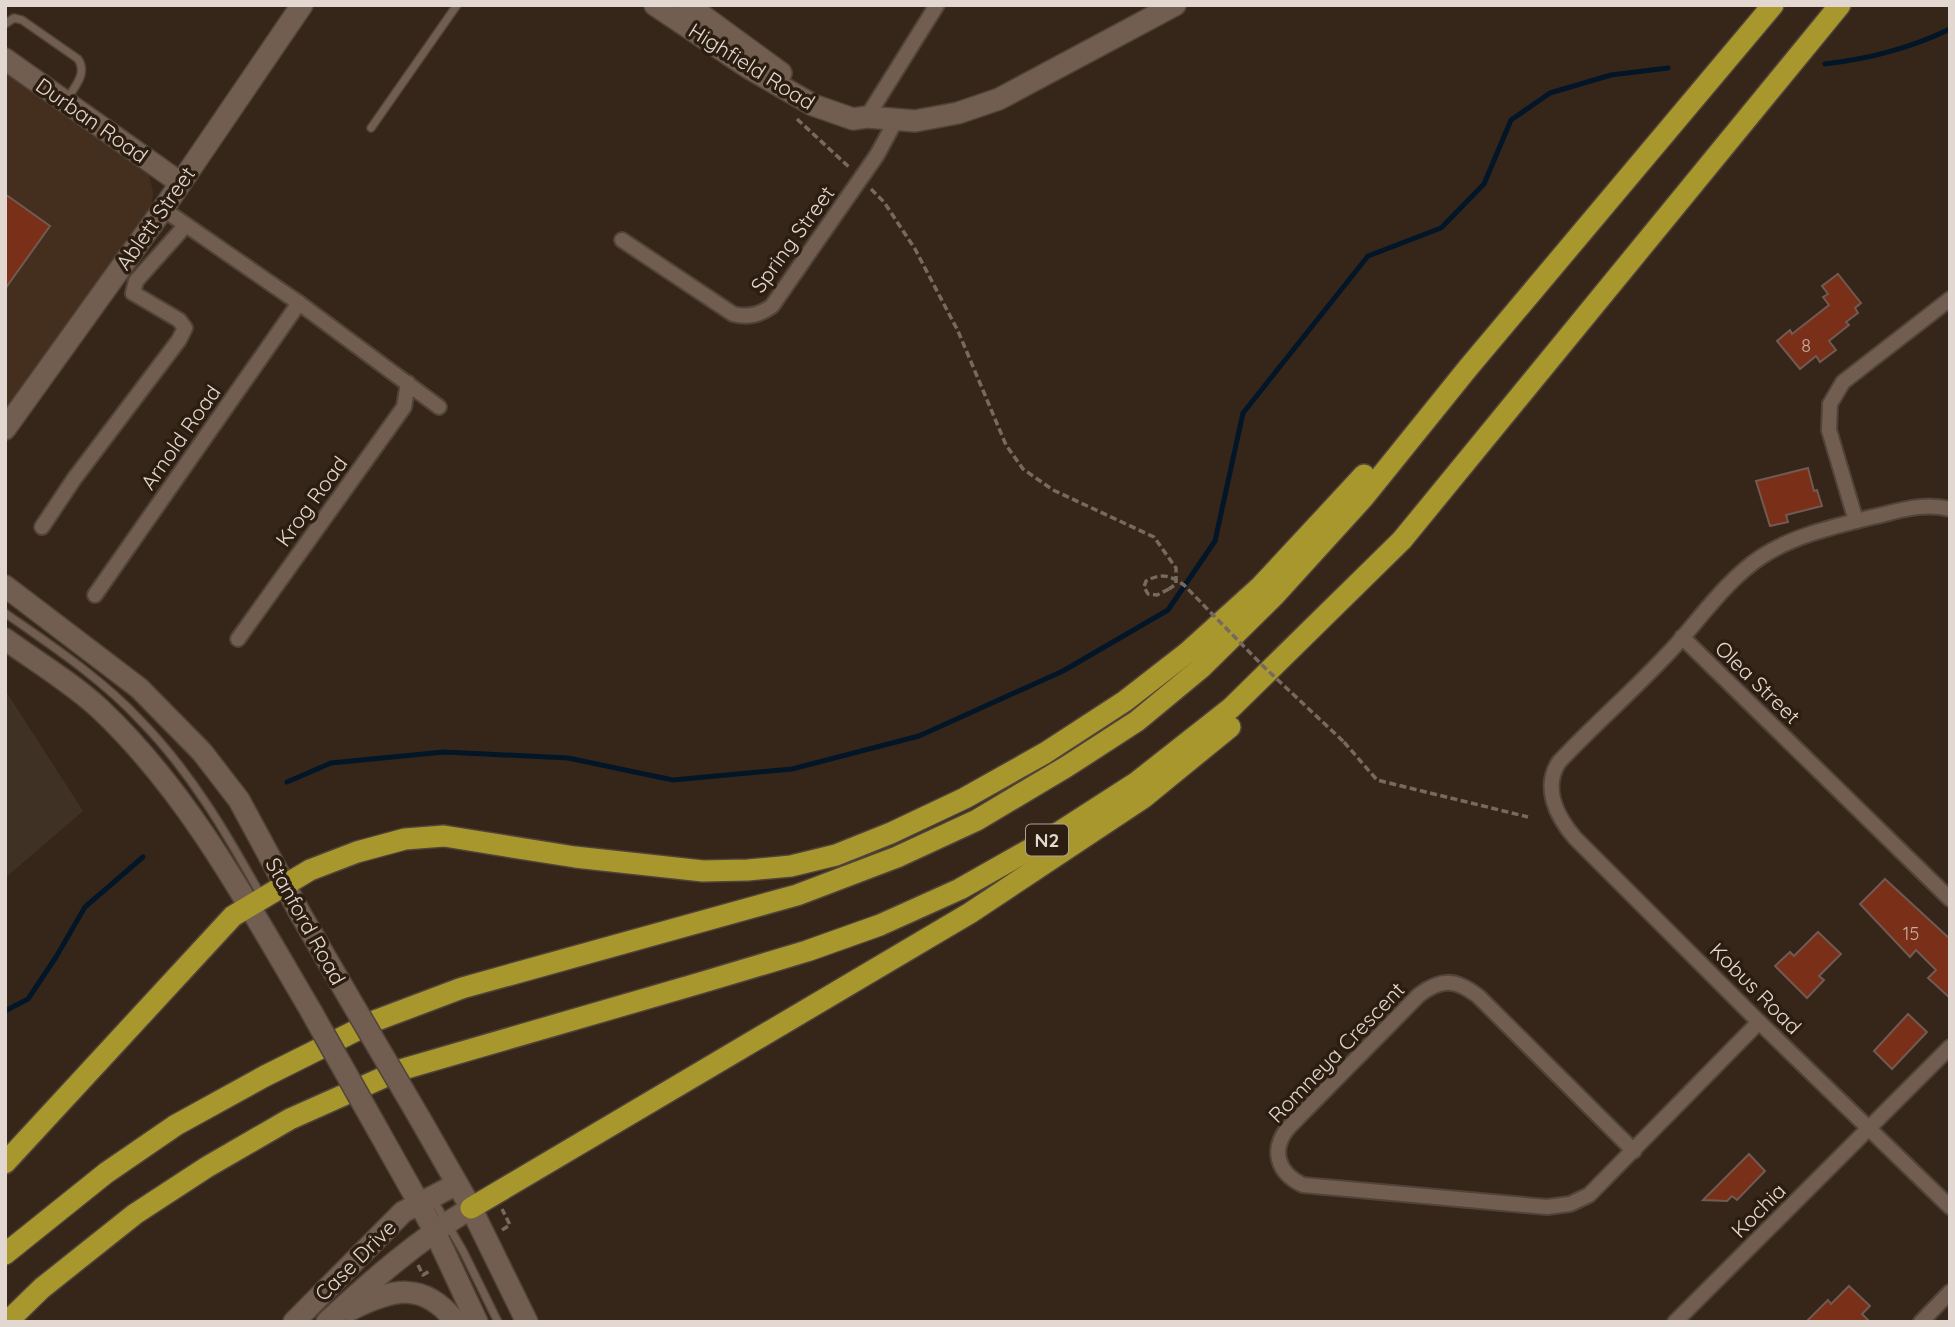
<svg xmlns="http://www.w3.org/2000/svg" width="1955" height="1327" font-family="Quicksand,sans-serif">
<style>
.built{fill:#442f1e}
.medical{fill:#3f3225}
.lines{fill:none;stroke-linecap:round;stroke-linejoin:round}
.stream{stroke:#021627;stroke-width:5}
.building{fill:#7a2f18;stroke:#715a53;stroke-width:2}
.lane-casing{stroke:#504339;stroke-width:10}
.street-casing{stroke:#504339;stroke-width:18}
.secondary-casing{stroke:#504339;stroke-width:24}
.highway-casing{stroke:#504339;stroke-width:24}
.path{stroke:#77695f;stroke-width:3.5;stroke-dasharray:7 3.5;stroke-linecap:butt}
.lane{stroke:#715e50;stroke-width:7}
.street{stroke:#715e50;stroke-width:14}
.secondary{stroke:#715e50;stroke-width:21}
.highway{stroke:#a8972c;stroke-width:21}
.secondary-bridge-casing{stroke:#504339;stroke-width:24;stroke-linecap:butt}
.path-bridge{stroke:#77695f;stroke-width:3.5;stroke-dasharray:7 3.5;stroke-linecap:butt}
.secondary-bridge{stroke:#715e50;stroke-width:21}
.labels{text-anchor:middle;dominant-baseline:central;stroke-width:7;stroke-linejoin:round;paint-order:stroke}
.number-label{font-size:18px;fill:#c9aea3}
.shield{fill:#2c1d11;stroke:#aca097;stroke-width:2}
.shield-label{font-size:19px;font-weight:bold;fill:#e3d8d1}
.street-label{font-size:21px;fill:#e3d8d1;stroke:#2c1d11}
</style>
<rect width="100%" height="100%" fill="#36261a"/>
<polygon class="built" points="5,73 149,175 153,192 151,212 5,412"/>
<polygon class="medical" points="5,690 83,811 5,878"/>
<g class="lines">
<g class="stream">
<path d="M1825,64C1867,59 1911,48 1950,29"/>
<polyline points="287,782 331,763 444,752 568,758 673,780 792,769 919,736 1063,671 1168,610 1215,541 1243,413 1368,256 1441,228 1484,184 1511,120 1550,93 1611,75 1668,68"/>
<polyline points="5,1011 28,999 56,957 85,907 143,857"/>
</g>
</g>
<g class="building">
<polygon points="5,194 50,226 5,289"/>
<polygon points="1838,274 1861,303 1855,308 1858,313 1846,322 1849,325 1829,341 1836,350 1820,362 1816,356 1800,369 1777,341 1790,330 1792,334 1829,305 1823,297 1828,294 1822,286"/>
<polygon points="1808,468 1814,491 1817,490 1822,506 1786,515 1788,522 1770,526 1756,481"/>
<polygon points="1885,879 1950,939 1950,998 1928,978 1936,970 1916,950 1910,957 1860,904"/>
<polygon points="1818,932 1841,954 1819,976 1824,980 1807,998 1775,966 1790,952 1794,956"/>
<polygon points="1908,1014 1927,1032 1892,1069 1874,1051"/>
<polygon points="1749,1154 1765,1171 1737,1200 1732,1196 1727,1201 1703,1200"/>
<polygon points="1849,1286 1870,1306 1862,1314 1870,1322 1806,1322 1828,1300 1831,1304"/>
</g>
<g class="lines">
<defs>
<g id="lane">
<path d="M5,24L14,18L22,20L78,59C88,74 74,87 66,101"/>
<polyline points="371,128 457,5"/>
<path d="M5,613C52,646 101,678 140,720C191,772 227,834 262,897"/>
<polyline points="433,1199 463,1251 498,1322"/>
</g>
<g id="street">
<polyline points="867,117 937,5"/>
<polyline points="163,209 299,303 439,407"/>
<path d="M622,240L733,314C748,318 760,315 772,306L877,155L896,120"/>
<path d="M1950,509C1922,502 1899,511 1872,517C1836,526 1792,536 1761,557C1731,577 1707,609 1683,637C1645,681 1599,719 1559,762C1542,788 1557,817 1575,838L1759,1022L1950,1207"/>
<polyline points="1856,521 1829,430 1830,404 1843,382 1950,299"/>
<polyline points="42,527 74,479 179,340 185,328 179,320 133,293 136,281 186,225"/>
<polyline points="95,595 299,303"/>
<polyline points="1682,637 1950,899"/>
<polyline points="238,639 404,407 408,383"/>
<path d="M1634,1151L1478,996C1456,979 1441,978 1419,995L1289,1127C1270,1149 1277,1173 1303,1185L1547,1207L1570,1204L1589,1195L1759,1022"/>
<polyline points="1675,1322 1950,1047"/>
<polyline points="1921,1322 1950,1292"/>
</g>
<g id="secondary">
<polyline points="655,5 749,68 813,105 853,119 867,117 915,121 958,113 999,99 1175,5"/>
<polyline points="688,5 781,73"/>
<polyline points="5,59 179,182"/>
<polyline points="5,429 163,209 302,5"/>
<polyline points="5,586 139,688 202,752 239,800 301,915 348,996"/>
<path d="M5,639C37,662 72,683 100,709C190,794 249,906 311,1011"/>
<polyline points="419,1117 471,1208 527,1322"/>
<polyline points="379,1132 434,1230 477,1322"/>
<path d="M350,1310C392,1289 423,1280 456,1322"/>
<polyline points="294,1322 403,1212 457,1184"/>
<path d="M327,1322C372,1280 418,1240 471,1208"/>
</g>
<g id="highway">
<polyline points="5,1163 233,916 310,870 357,852 405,839 444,836 575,857 703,871 748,870 791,866 836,855 891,833 965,798 1045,753 1125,701 1188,652 1261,586 1364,475"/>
<polyline points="471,1208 970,913 1143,798 1230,727"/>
<polyline points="5,1254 106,1173 176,1125 265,1076 377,1020 462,988 797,895 897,857 977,820 1066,767 1137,721 1201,668 1275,595 1364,497 1468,368 1773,5"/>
<polyline points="7,1322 42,1288 135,1214 207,1167 290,1119 400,1070 700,983 807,951 880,925 960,889 1050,838 1137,782 1231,708 1402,540 1840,5"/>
</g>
</defs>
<use href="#lane" class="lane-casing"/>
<use href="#street" class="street-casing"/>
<use href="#secondary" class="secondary-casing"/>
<use href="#highway" class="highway-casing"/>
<g class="path">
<polyline points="797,119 850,168"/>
<polyline points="871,189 884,202 915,249 958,331 1006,445 1023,469 1053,490 1154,537 1176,568 1176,584 1169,589"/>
<polyline points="1344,742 1377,780 1528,817"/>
<polyline points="502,1230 510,1225 502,1209"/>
<polyline points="418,1265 423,1275 431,1270"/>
</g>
<use href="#lane" class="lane"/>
<use href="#street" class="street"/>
<use href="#secondary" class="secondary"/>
<use href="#highway" class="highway"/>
<defs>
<g id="secondary-bridge">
<polyline points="348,996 419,1117"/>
<polyline points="311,1011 379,1132"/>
</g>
</defs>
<use href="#secondary-bridge" class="secondary-bridge-casing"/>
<path class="path-bridge" d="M1169,589L1157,595L1148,594L1144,587L1146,581C1161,573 1170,575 1184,585L1263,666L1344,742"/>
<use href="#secondary-bridge" class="secondary-bridge"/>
</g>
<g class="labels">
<g class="number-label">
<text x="1806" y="345">8</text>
<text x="1911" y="933">15</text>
</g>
<rect class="shield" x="1026" y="824.5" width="42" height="31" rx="5"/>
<g class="shield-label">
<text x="1047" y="840">N2</text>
</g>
<g class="street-label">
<text transform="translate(752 66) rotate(32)">Highfield Road</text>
<text transform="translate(92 120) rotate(35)">Durban Road</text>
<text transform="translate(155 218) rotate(-55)">Ablett Street</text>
<text transform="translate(792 239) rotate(-54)">Spring Street</text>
<text transform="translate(180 437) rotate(-55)">Arnold Road</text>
<text transform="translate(311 501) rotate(-54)">Krog Road</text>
<text transform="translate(1758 682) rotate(44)">Olea Street</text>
<text transform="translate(306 921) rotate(61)">Stanford Road</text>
<text transform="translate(1756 988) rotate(45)">Kobus Road</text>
<text transform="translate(1336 1052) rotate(-46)">Romneya Crescent</text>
<text transform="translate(1758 1210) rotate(-45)">Kochia</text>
<text transform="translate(355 1260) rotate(-45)">Case Drive</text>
</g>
</g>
<rect width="1955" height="1327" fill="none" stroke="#e3d8d1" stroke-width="14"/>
</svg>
